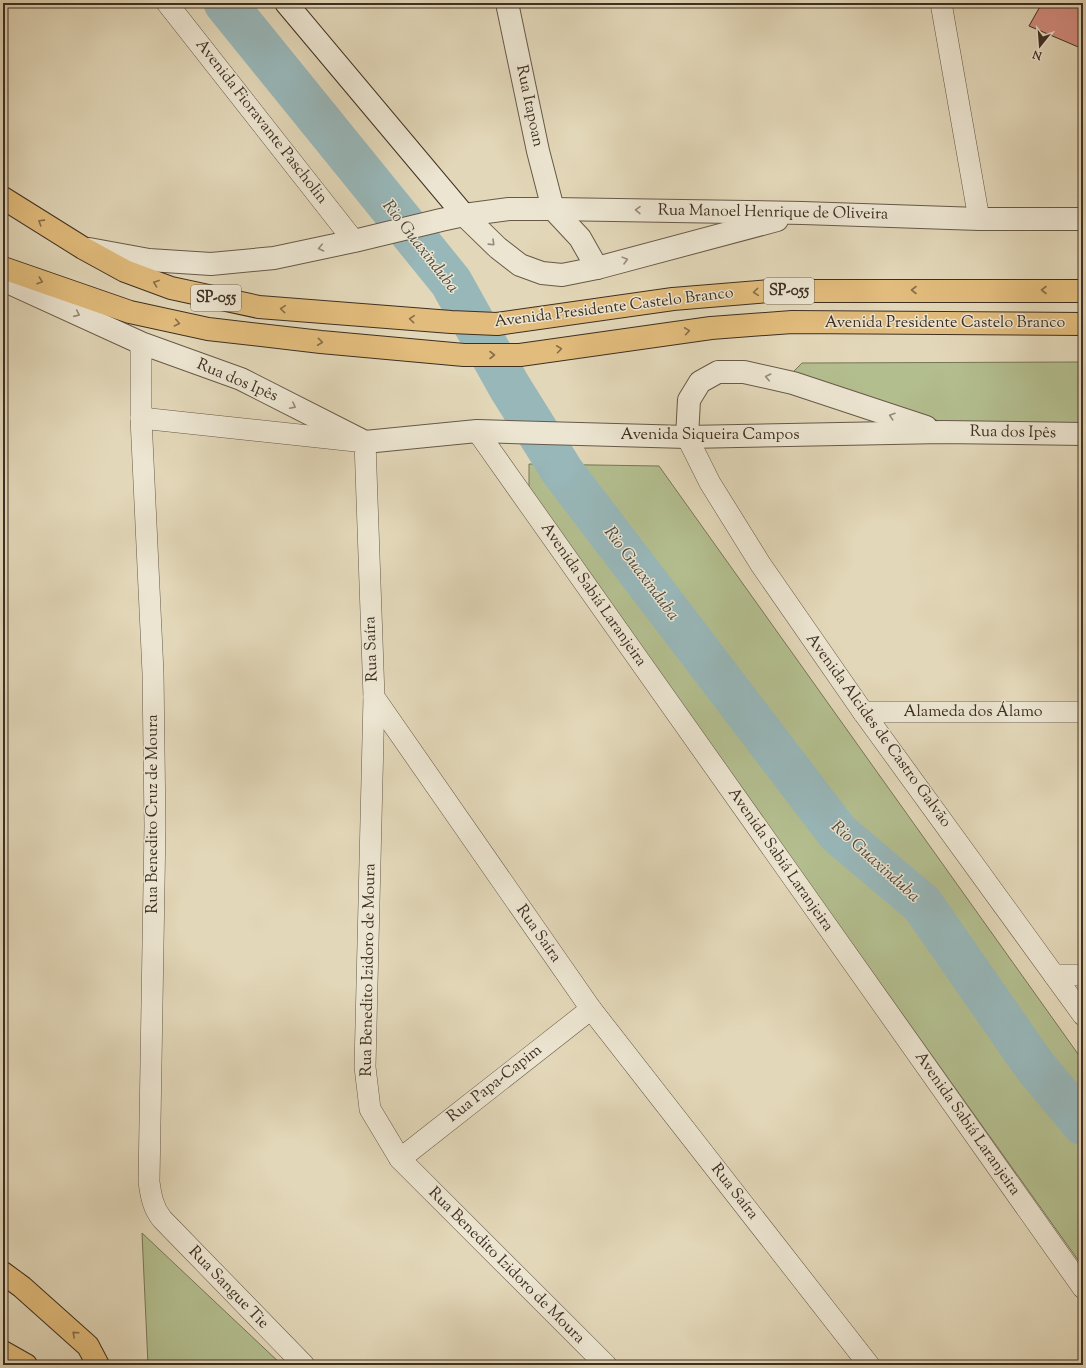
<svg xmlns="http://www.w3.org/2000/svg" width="1086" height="1368" font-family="'Sorts Mill Goudy',serif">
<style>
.green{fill:#b3be8f;stroke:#787658}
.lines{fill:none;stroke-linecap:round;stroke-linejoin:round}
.river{stroke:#98b7b9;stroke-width:43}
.building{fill:#d48d80;stroke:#3e2f22}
.minor-casing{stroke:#675948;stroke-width:22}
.tertiary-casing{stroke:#675948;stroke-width:24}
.secondary-casing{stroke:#3e2f22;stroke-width:24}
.primary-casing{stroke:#3e2f22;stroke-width:24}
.trunk-casing{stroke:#3e2f22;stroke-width:24}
.minor{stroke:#ece5d1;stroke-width:21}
.tertiary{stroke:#ece5d1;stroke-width:22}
.secondary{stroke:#ece5d1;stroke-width:22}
.primary{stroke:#e1bc7c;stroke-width:22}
.trunk{stroke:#e1bc7c;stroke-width:22}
.oneway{stroke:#958a7a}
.oneway2{stroke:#876e4a}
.labels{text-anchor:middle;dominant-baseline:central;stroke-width:3;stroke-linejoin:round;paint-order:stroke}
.shield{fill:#ece5d1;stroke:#726656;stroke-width:1}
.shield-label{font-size:15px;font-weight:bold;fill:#3e2f22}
.street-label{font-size:16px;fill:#3e2f22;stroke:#ece5d1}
.water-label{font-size:17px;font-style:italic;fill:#504a40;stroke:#ece5d1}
</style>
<rect width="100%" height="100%" fill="#e2d7b8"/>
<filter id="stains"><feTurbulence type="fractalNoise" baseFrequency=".005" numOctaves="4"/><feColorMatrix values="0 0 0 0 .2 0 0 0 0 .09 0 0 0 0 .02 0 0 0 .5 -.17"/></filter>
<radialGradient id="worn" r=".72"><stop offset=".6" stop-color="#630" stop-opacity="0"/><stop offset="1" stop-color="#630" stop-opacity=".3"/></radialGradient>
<g class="green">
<polygon points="1083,362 1083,424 945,423 793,372 802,363"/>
<polygon points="529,464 659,466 1083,1061 1083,1267 529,491"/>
<polygon points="142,1233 282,1365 148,1365"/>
</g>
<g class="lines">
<polyline class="river" points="225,3 451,282 509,386 562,471 838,833 922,904 1034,1065 1083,1124"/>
</g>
<polygon class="building" points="1042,3 1083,3 1083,49 1029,26"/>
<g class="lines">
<defs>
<g id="minor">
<polyline points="167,3 354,241"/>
<polyline points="941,3 979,219"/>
<path d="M141,343V418L153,673L155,826L149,1182C151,1196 153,1208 162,1219L304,1365"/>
<polyline points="141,418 365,442 374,697 591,1009 869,1365"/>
<polyline points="477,431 1083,1288"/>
<polyline points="687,437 710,483 761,565 863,712 1083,1015"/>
<polyline points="374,697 365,1067 370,1109 400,1159 606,1365"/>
<polyline points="863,712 1083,712"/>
<polyline points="1054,975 1083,975"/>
<polyline points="400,1159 591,1009"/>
</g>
<g id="tertiary">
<polyline points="507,3 538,151 553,209 580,238 597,268"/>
<polyline points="464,215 498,248 520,265 542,273 562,275 597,268 777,220"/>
<polyline points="89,249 149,260 211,264 274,258 354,241 441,220 464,215 509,209 553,209 803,213 979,219 1083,219"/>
<polyline points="3,280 141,343 241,379 365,442 477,431 687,437 943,432 1083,434"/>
<polyline points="687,437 689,400 700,382 718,372 744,372 793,383 926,427"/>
</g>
<polyline id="secondary" points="286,3 464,215"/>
<g id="primary">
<polyline points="3,198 83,248 125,271 171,288 259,307 451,322 497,324 673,299 769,291 1083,291"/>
<polyline points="3,268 130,312 208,329 321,342 464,355 520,355 711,328 792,322 1083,324"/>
</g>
<g id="trunk">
<polyline points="3,1273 22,1287 88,1346 98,1365"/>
<polyline points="3,1352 26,1365"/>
</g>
</defs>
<use href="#minor" class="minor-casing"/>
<use href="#tertiary" class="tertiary-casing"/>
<use href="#secondary" class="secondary-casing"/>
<use href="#primary" class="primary-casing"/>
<use href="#trunk" class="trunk-casing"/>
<use href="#minor" class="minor"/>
<use href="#tertiary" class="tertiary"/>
<use href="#secondary" class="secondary"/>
<use href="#primary" class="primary"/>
<use href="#trunk" class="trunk"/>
</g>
<defs><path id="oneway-chevron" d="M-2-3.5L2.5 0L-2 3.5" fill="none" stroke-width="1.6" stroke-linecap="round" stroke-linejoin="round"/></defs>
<g class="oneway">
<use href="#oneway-chevron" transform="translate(638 210) rotate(-179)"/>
<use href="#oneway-chevron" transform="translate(492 243) rotate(44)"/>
<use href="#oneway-chevron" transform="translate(321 248) rotate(168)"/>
<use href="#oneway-chevron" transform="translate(625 260) rotate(-15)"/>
<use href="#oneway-chevron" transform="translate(77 314) rotate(24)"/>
<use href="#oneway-chevron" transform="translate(768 377) rotate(-167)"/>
<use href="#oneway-chevron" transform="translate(293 406) rotate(27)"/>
<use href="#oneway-chevron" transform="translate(892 416) rotate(-162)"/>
</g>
<g class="oneway2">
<use href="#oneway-chevron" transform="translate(41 222) rotate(-148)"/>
<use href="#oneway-chevron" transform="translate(40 281) rotate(19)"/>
<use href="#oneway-chevron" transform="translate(156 283) rotate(-160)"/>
<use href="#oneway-chevron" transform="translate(914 290) rotate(180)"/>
<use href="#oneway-chevron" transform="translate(1044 290) rotate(-180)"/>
<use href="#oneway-chevron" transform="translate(756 292) rotate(175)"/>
<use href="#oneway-chevron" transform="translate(283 309) rotate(-175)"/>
<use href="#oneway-chevron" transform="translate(412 319) rotate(-175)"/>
<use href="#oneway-chevron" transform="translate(177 323) rotate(12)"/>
<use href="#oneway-chevron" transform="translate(687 331) rotate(-8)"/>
<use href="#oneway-chevron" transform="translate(320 342) rotate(6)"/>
<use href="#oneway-chevron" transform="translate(559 349) rotate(-8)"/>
<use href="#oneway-chevron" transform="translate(492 355)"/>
<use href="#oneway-chevron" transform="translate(75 1334) rotate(-138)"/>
</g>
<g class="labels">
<g class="shield">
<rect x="764" y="278" width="50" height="26" rx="3"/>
<rect x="191" y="285" width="50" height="26" rx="3"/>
</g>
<g class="shield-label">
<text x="789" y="291">SP-055</text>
<text x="216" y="298">SP-055</text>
</g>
<g class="street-label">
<text transform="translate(529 106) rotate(78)">Rua Itapoan</text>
<text transform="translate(261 122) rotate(52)">Avenida Fioravante Pascholin</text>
<text transform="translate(773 213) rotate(1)">Rua Manoel Henrique de Oliveira</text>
<text transform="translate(614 308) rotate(-7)">Avenida Presidente Castelo Branco</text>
<text x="945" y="323">Avenida Presidente Castelo Branco</text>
<text transform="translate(237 381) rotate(23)">Rua dos Ipês</text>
<text transform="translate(1013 433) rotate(1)">Rua dos Ipês</text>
<text x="710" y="435">Avenida Siqueira Campos</text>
<text transform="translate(593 595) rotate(55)">Avenida Sabiá Laranjeira</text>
<text transform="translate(372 649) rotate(-92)">Rua Saíra</text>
<text x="973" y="712">Alameda dos Álamo</text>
<text transform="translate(878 731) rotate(54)">Avenida Alcides de Castro Galvão</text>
<text transform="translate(153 814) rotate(-90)">Rua Benedito Cruz de Moura</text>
<text transform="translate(780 860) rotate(55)">Avenida Sabiá Laranjeira</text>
<text transform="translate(538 934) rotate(55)">Rua Saíra</text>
<text transform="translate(369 970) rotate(-89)">Rua Benedito Izidoro de Moura</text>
<text transform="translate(495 1084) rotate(-38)">Rua Papa-Capim</text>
<text transform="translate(967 1124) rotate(55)">Avenida Sabiá Laranjeira</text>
<text transform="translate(734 1192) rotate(52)">Rua Saíra</text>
<text transform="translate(506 1266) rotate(45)">Rua Benedito Izidoro de Moura</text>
<text transform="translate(228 1288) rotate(46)">Rua Sangue Tie</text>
</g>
<g class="water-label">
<text transform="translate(420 247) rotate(52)">Rio Guaxinduba</text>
<text transform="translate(641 574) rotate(53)">Rio Guaxinduba</text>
<text transform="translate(875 862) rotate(42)">Rio Guaxinduba</text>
</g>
</g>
<rect width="1086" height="1368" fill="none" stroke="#e2d7b8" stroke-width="16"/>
<rect x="4" y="4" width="1078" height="1360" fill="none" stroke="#3e2f22" stroke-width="2"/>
<rect x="8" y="8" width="1070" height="1352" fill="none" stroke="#3e2f22"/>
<g transform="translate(1040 46) rotate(197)" stroke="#ece5d1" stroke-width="3" paint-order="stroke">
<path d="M0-3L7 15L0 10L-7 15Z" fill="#3e2f22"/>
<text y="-6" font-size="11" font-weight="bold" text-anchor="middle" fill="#3e2f22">N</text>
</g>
<rect width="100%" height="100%" filter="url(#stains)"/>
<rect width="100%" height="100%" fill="url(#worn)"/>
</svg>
